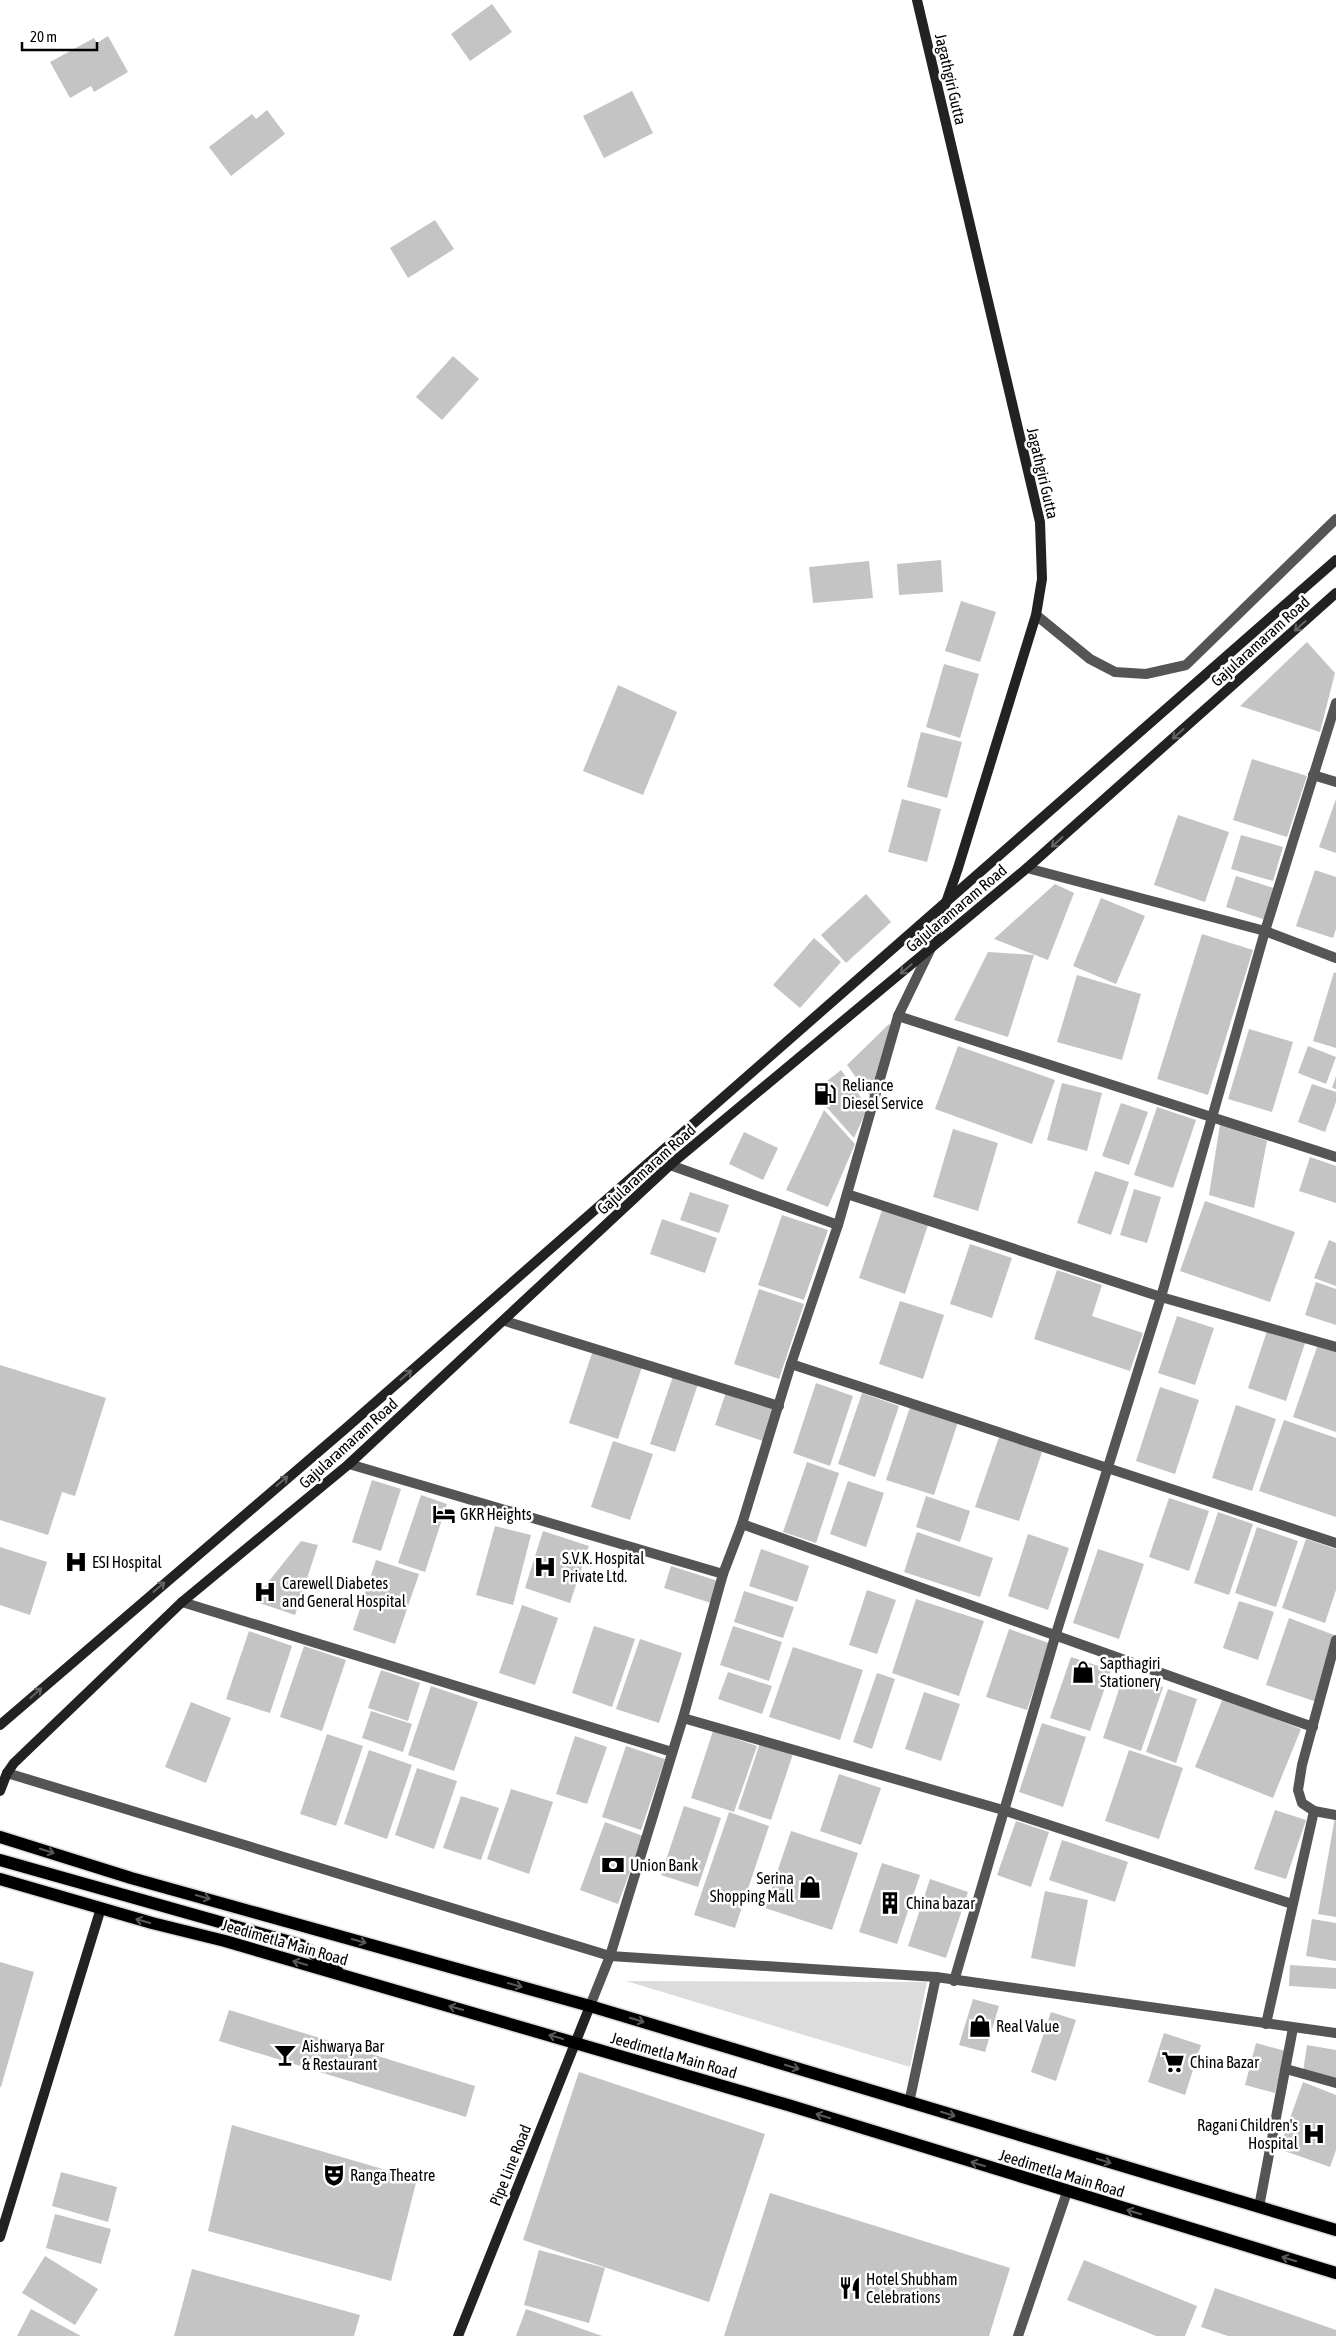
<svg xmlns="http://www.w3.org/2000/svg" width="1336" height="2336" font-family="'Asap Condensed',sans-serif">
<style>
.park{fill:#dcdcdc}
.building{fill:#c4c4c4}
.lines{fill:none;stroke-linecap:round;stroke-linejoin:round}
.primary-casing{stroke:#dbdbdb;stroke-width:15}
.street{stroke:#555;stroke-width:10}
.secondary{stroke:#222;stroke-width:10}
.primary{stroke:#000;stroke-width:12}
.oneway{stroke:#646464}
.oneway2{stroke:#595959}
.labels{text-anchor:middle;dominant-baseline:central;stroke-width:5;stroke-linejoin:round;paint-order:stroke}
.street-label{font-size:16px;fill:#000;stroke:#fff}
.poi-label{font-size:16px;fill:#000;stroke:#fff;text-anchor:start}
</style>
<rect width="100%" height="100%" fill="#fff"/>
<polygon class="park" points="626,1981 927,1982 910,2067"/>
<g class="building">
<polygon points="492,4 512,32 470,61 451,34"/>
<polygon points="108,36 128,72 94,92 91,86 70,98 50,62 94,38 97,43"/>
<polygon points="632,91 653,133 604,158 583,116"/>
<polygon points="267,110 285,134 231,176 209,147 252,114 256,119"/>
<polygon points="435,220 454,249 408,278 390,248"/>
<polygon points="453,356 479,379 442,420 416,397"/>
<polygon points="941,560 943,592 899,595 897,564"/>
<polygon points="869,561 873,598 813,603 809,567"/>
<polygon points="961,601 996,612 980,662 945,651"/>
<polygon points="1307,642 1335,673 1320,732 1240,706"/>
<polygon points="944,664 979,674 960,738 926,727"/>
<polygon points="618,685 677,712 643,795 583,771"/>
<polygon points="921,732 962,742 947,798 907,787"/>
<polygon points="1252,759 1307,776 1287,837 1233,820"/>
<polygon points="902,799 941,809 927,862 888,852"/>
<polygon points="1336,799 1336,853 1319,847"/>
<polygon points="1178,815 1229,832 1205,902 1154,885"/>
<polygon points="1241,835 1283,847 1273,881 1231,869"/>
<polygon points="1315,870 1336,877 1336,929 1333,938 1296,926"/>
<polygon points="1236,876 1277,889 1266,920 1226,907"/>
<polygon points="1055,884 1074,893 1048,960 994,939"/>
<polygon points="866,894 891,922 846,963 821,935"/>
<polygon points="1101,898 1145,916 1116,984 1073,966"/>
<polygon points="1202,934 1253,950 1208,1095 1157,1079"/>
<polygon points="814,938 841,962 800,1008 773,985"/>
<polygon points="988,952 1034,955 1008,1037 954,1020"/>
<polygon points="1334,972 1336,973 1336,1048 1313,1041"/>
<polygon points="1077,975 1141,994 1122,1060 1057,1042"/>
<polygon points="889,1024 894,1029 872,1099 847,1065"/>
<polygon points="1249,1029 1293,1042 1272,1112 1228,1099"/>
<polygon points="958,1046 1055,1080 1032,1144 935,1109"/>
<polygon points="1308,1046 1336,1057 1326,1084 1298,1073"/>
<polygon points="841,1070 868,1107 854,1138 813,1092"/>
<polygon points="1336,1076 1336,1089 1332,1088"/>
<polygon points="1062,1083 1102,1093 1087,1151 1047,1140"/>
<polygon points="1312,1084 1336,1092 1336,1102 1325,1132 1298,1122"/>
<polygon points="1121,1103 1148,1112 1129,1165 1102,1156"/>
<polygon points="1157,1107 1196,1120 1173,1188 1134,1175"/>
<polygon points="824,1110 855,1144 828,1207 786,1190"/>
<polygon points="1220,1124 1267,1141 1254,1208 1209,1195"/>
<polygon points="953,1129 998,1143 978,1211 933,1197"/>
<polygon points="744,1132 778,1148 763,1180 729,1164"/>
<polygon points="1310,1157 1336,1166 1336,1203 1299,1191"/>
<polygon points="1095,1171 1129,1182 1111,1235 1077,1223"/>
<polygon points="1134,1189 1161,1197 1147,1243 1120,1235"/>
<polygon points="690,1192 729,1205 719,1233 680,1220"/>
<polygon points="1205,1201 1295,1232 1270,1302 1180,1271"/>
<polygon points="882,1210 928,1225 905,1294 859,1278"/>
<polygon points="782,1215 828,1230 804,1300 758,1285"/>
<polygon points="662,1219 717,1238 705,1273 650,1254"/>
<polygon points="1329,1240 1336,1243 1336,1286 1314,1278"/>
<polygon points="970,1244 1012,1258 992,1318 950,1304"/>
<polygon points="1057,1270 1102,1285 1092,1316 1143,1333 1130,1371 1034,1339"/>
<polygon points="1316,1282 1336,1289 1336,1325 1305,1315"/>
<polygon points="759,1289 804,1304 779,1379 734,1364"/>
<polygon points="900,1301 944,1315 923,1379 879,1364"/>
<polygon points="1177,1316 1214,1328 1195,1385 1158,1373"/>
<polygon points="1267,1331 1305,1343 1286,1401 1248,1388"/>
<polygon points="1318,1344 1336,1350 1336,1432 1293,1417"/>
<polygon points="593,1350 642,1367 618,1439 569,1423"/>
<polygon points="0,1365 106,1398 75,1496 62,1492 48,1535 0,1520"/>
<polygon points="673,1376 698,1384 675,1452 650,1444"/>
<polygon points="816,1383 853,1396 830,1466 793,1453"/>
<polygon points="1160,1387 1199,1400 1175,1474 1136,1461"/>
<polygon points="726,1392 774,1408 763,1441 715,1425"/>
<polygon points="862,1393 899,1406 875,1477 838,1464"/>
<polygon points="1236,1405 1276,1419 1252,1491 1212,1478"/>
<polygon points="910,1407 958,1422 934,1495 886,1480"/>
<polygon points="1284,1420 1336,1438 1336,1517 1259,1491"/>
<polygon points="999,1437 1042,1452 1019,1521 975,1507"/>
<polygon points="613,1441 653,1454 630,1520 591,1507"/>
<polygon points="807,1462 839,1473 816,1543 783,1532"/>
<polygon points="372,1480 401,1489 381,1551 352,1542"/>
<polygon points="848,1481 884,1493 866,1547 830,1534"/>
<polygon points="421,1495 447,1504 425,1572 398,1563"/>
<polygon points="926,1496 970,1511 960,1542 916,1527"/>
<polygon points="1169,1498 1209,1511 1189,1571 1149,1557"/>
<polygon points="1218,1512 1253,1524 1229,1595 1194,1583"/>
<polygon points="495,1526 531,1535 513,1605 476,1595"/>
<polygon points="1257,1527 1298,1541 1276,1607 1235,1593"/>
<polygon points="543,1531 589,1546 570,1603 525,1588"/>
<polygon points="917,1532 993,1558 980,1597 904,1572"/>
<polygon points="1028,1534 1069,1548 1048,1610 1008,1596"/>
<polygon points="1306,1539 1336,1549 1336,1590 1325,1623 1282,1608"/>
<polygon points="301,1541 318,1545 295,1615 253,1601"/>
<polygon points="0,1547 47,1562 30,1615 0,1605"/>
<polygon points="761,1549 809,1566 797,1602 749,1586"/>
<polygon points="1098,1549 1144,1564 1119,1639 1073,1623"/>
<polygon points="376,1560 419,1574 395,1644 353,1630"/>
<polygon points="671,1566 718,1581 711,1603 664,1588"/>
<polygon points="867,1590 896,1600 877,1654 849,1645"/>
<polygon points="744,1591 794,1607 783,1638 734,1622"/>
<polygon points="916,1599 984,1621 959,1696 892,1673"/>
<polygon points="1239,1601 1274,1612 1258,1660 1223,1648"/>
<polygon points="522,1605 558,1618 535,1685 499,1673"/>
<polygon points="1289,1618 1334,1635 1317,1702 1266,1685"/>
<polygon points="594,1626 635,1639 612,1707 572,1693"/>
<polygon points="733,1626 782,1642 769,1681 720,1665"/>
<polygon points="1009,1629 1049,1643 1027,1710 986,1697"/>
<polygon points="249,1631 292,1646 270,1713 226,1699"/>
<polygon points="640,1639 682,1653 659,1723 616,1709"/>
<polygon points="304,1646 346,1660 322,1731 280,1717"/>
<polygon points="793,1647 863,1670 840,1740 769,1717"/>
<polygon points="1071,1657 1111,1670 1090,1731 1050,1718"/>
<polygon points="381,1670 420,1683 408,1721 368,1708"/>
<polygon points="728,1672 772,1686 762,1714 718,1699"/>
<polygon points="877,1673 895,1679 872,1749 853,1742"/>
<polygon points="1124,1674 1163,1687 1141,1751 1103,1738"/>
<polygon points="431,1686 478,1702 454,1771 408,1755"/>
<polygon points="1168,1689 1197,1699 1176,1763 1146,1752"/>
<polygon points="924,1692 960,1704 941,1761 905,1749"/>
<polygon points="1223,1698 1301,1729 1273,1798 1195,1767"/>
<polygon points="191,1702 231,1718 206,1783 165,1767"/>
<polygon points="371,1711 412,1724 403,1752 362,1738"/>
<polygon points="1042,1723 1086,1737 1063,1807 1019,1792"/>
<polygon points="713,1731 757,1746 734,1812 691,1798"/>
<polygon points="327,1734 363,1746 336,1826 300,1814"/>
<polygon points="575,1736 607,1747 587,1804 556,1794"/>
<polygon points="760,1743 793,1754 771,1820 738,1809"/>
<polygon points="626,1746 665,1759 641,1830 602,1817"/>
<polygon points="369,1750 412,1765 387,1839 344,1824"/>
<polygon points="1129,1750 1183,1768 1159,1839 1105,1821"/>
<polygon points="417,1768 457,1781 434,1849 395,1835"/>
<polygon points="839,1774 881,1788 861,1845 820,1831"/>
<polygon points="511,1789 553,1802 529,1874 487,1859"/>
<polygon points="461,1796 499,1808 481,1860 443,1848"/>
<polygon points="684,1806 721,1818 698,1887 661,1875"/>
<polygon points="1275,1810 1306,1820 1286,1879 1254,1869"/>
<polygon points="729,1812 769,1826 735,1928 694,1915"/>
<polygon points="1335,1817 1336,1817 1336,1917 1318,1914"/>
<polygon points="1016,1821 1049,1832 1031,1887 997,1875"/>
<polygon points="605,1822 643,1836 618,1904 580,1890"/>
<polygon points="791,1831 858,1853 832,1930 765,1908"/>
<polygon points="1062,1840 1128,1862 1115,1902 1049,1880"/>
<polygon points="882,1863 920,1875 897,1944 859,1932"/>
<polygon points="930,1879 968,1892 946,1958 908,1946"/>
<polygon points="1045,1891 1088,1900 1075,1967 1031,1958"/>
<polygon points="1312,1919 1336,1923 1336,1961 1306,1956"/>
<polygon points="0,1962 34,1972 1,2087 0,2087"/>
<polygon points="1290,1965 1336,1968 1336,1989 1289,1986"/>
<polygon points="973,1999 999,2006 985,2052 959,2045"/>
<polygon points="229,2010 475,2086 466,2117 219,2041"/>
<polygon points="1051,2012 1076,2020 1056,2081 1031,2072"/>
<polygon points="1164,2033 1201,2045 1185,2095 1148,2082"/>
<polygon points="1256,2043 1285,2051 1275,2093 1245,2085"/>
<polygon points="1307,2045 1336,2050 1336,2078 1303,2072"/>
<polygon points="579,2072 765,2134 709,2302 523,2240"/>
<polygon points="1303,2082 1336,2095 1336,2150 1330,2167 1279,2149"/>
<polygon points="232,2125 417,2179 391,2281 208,2231"/>
<polygon points="61,2172 117,2187 108,2222 52,2206"/>
<polygon points="770,2193 1010,2268 989,2336 724,2336"/>
<polygon points="55,2214 111,2229 101,2264 46,2248"/>
<polygon points="539,2250 605,2268 589,2323 524,2305"/>
<polygon points="45,2256 98,2289 75,2325 22,2293"/>
<polygon points="1084,2260 1197,2306 1185,2336 1156,2336 1067,2300"/>
<polygon points="192,2269 360,2315 354,2336 174,2336"/>
<polygon points="1215,2288 1336,2330 1336,2336 1228,2336 1201,2327"/>
<polygon points="31,2309 81,2336 17,2336"/>
<polygon points="526,2309 602,2336 516,2336"/>
</g>
<g class="lines">
<defs>
<g id="primary">
<polyline points="0,1837 131,1878 590,2006 1336,2230"/>
<polyline points="0,1860 301,1945 337,1970"/>
<polyline points="0,1879 152,1923 225,1941 788,2105 1336,2273"/>
</g>
</defs>
<use href="#primary" class="primary-casing"/>
<g class="street">
<polyline points="1036,615 1090,659 1115,672 1146,674 1186,665 1336,519"/>
<polyline points="1313,775 1336,782"/>
<polyline points="1027,868 1265,931 1336,958"/>
<polyline points="898,1016 1336,1157"/>
<polyline points="670,1165 838,1225"/>
<polyline points="847,1194 1161,1297 1336,1347"/>
<polyline points="505,1321 779,1406"/>
<polyline points="791,1364 1336,1543"/>
<polyline points="349,1464 723,1574"/>
<polyline points="742,1524 1313,1727"/>
<polyline points="182,1602 672,1752"/>
<polyline points="683,1718 1003,1810 1292,1904"/>
<polyline points="7,1773 610,1956 936,1977 1336,2033"/>
<polyline points="1314,1811 1336,1815"/>
<polyline points="954,1981 1055,1637 1161,1297 1265,931 1336,703"/>
<polyline points="590,2006 610,1956 683,1718 723,1574 742,1524 791,1364 838,1225 898,1016 931,948"/>
<polyline points="1266,2024 1314,1811 1302,1803 1298,1790 1302,1765 1336,1640"/>
<polyline points="1286,2069 1336,2083"/>
<polyline points="909,2103 936,1977"/>
<polyline points="1259,2207 1293,2028"/>
<polyline points="1018,2336 1067,2192"/>
</g>
<g class="secondary">
<polyline points="917,0 1040,522 1042,579 1036,615 958,868 931,946"/>
<polyline points="0,1725 345,1429 1336,560"/>
<polyline points="0,1791 7,1773 14,1763 182,1602 349,1464 670,1165 1027,868 1336,593"/>
<polyline points="0,2237 101,1908"/>
<polyline points="458,2336 590,2006"/>
</g>
<use href="#primary" class="primary"/>
</g>
<defs><path id="oneway-shaft" d="M-6 0H5M1.5-3L5.5 0L1.5 3" fill="none" stroke-width="1.6" stroke-linecap="round" stroke-linejoin="round" transform="scale(1.25)"/></defs>
<g class="oneway">
<use href="#oneway-shaft" transform="translate(1300 626) rotate(138)"/>
<use href="#oneway-shaft" transform="translate(1178 734) rotate(138)"/>
<use href="#oneway-shaft" transform="translate(1057 842) rotate(138)"/>
<use href="#oneway-shaft" transform="translate(906 969) rotate(140)"/>
<use href="#oneway-shaft" transform="translate(406 1375) rotate(-41)"/>
<use href="#oneway-shaft" transform="translate(282 1481) rotate(-41)"/>
<use href="#oneway-shaft" transform="translate(159 1587) rotate(-41)"/>
<use href="#oneway-shaft" transform="translate(36 1693) rotate(-42)"/>
</g>
<g class="oneway2">
<use href="#oneway-shaft" transform="translate(47 1851) rotate(17)"/>
<use href="#oneway-shaft" transform="translate(203 1897) rotate(16)"/>
<use href="#oneway-shaft" transform="translate(143 1921) rotate(-164)"/>
<use href="#oneway-shaft" transform="translate(359 1941) rotate(16)"/>
<use href="#oneway-shaft" transform="translate(300 1963) rotate(-164)"/>
<use href="#oneway-shaft" transform="translate(515 1985) rotate(16)"/>
<use href="#oneway-shaft" transform="translate(456 2008) rotate(-164)"/>
<use href="#oneway-shaft" transform="translate(637 2020) rotate(17)"/>
<use href="#oneway-shaft" transform="translate(556 2037) rotate(-164)"/>
<use href="#oneway-shaft" transform="translate(792 2067) rotate(17)"/>
<use href="#oneway-shaft" transform="translate(948 2114) rotate(17)"/>
<use href="#oneway-shaft" transform="translate(823 2116) rotate(-163)"/>
<use href="#oneway-shaft" transform="translate(1104 2161) rotate(17)"/>
<use href="#oneway-shaft" transform="translate(978 2164) rotate(-163)"/>
<use href="#oneway-shaft" transform="translate(1134 2212) rotate(-163)"/>
<use href="#oneway-shaft" transform="translate(1289 2259) rotate(-163)"/>
</g>
<defs>
<symbol id="fuel-bare" viewBox="-9 -9 18 18"><path d="M-5.5-6h7V0h2V4h1.3V-2.5L3-4.5l.8-.8L6-3V5H2.5V1h-1V6h-7ZM-4.2-4.7v3.2H.2V-4.7Z" fill="#000" stroke="#fff" stroke-width="2.5" paint-order="stroke"/></symbol>
<symbol id="hotel-bare" viewBox="-9 -9 18 18"><path d="M-6-4.5h1.5V1H6V5H4.5V3h-9V5H-6ZM-4 0a1.8 1.8 0 1 1 3.6 0ZM.5 0V-2.5h3Q6-2.5 6 0Z" fill="#000" stroke="#fff" stroke-width="2.5" paint-order="stroke"/></symbol>
<symbol id="hospital-bare" viewBox="-9 -9 18 18"><path d="M-5-5h3v3.5h4V-5h3V5h-3V1.5h-4V5h-3Z" fill="#000" stroke="#fff" stroke-width="2.5" paint-order="stroke"/></symbol>
<symbol id="shop-bare" viewBox="-9 -9 18 18"><path d="M-5-2.5h2.3a2.7 3.5 0 0 1 5.4 0H5L5.5 6h-11ZM-1.5-2.5h3a1.5 2.3 0 0 0-3 0Z" fill="#000" stroke="#fff" stroke-width="2.5" paint-order="stroke"/></symbol>
<symbol id="bank-bare" viewBox="-9 -9 18 18"><path d="M-6-4H6V4H-6ZM0-2.3a2.3 2.3 0 1 0 0 4.6a2.3 2.3 0 1 0 0-4.6Z" fill="#000" stroke="#fff" stroke-width="2.5" paint-order="stroke"/></symbol>
<symbol id="building-bare" viewBox="-9 -9 18 18"><path d="M-4-6H4V6H1V3H-1V6H-4ZM-2.5-4.3h1.7v1.8h-1.7ZM.8-4.3h1.7v1.8H.8ZM-2.5-1h1.7V.8h-1.7ZM.8-1h1.7V.8H.8Z" fill="#000" stroke="#fff" stroke-width="2.5" paint-order="stroke"/></symbol>
<symbol id="bar-bare" viewBox="-9 -9 18 18"><path d="M-6-5H6L.8 .8V4.5H3.5V6h-7V4.5H-.8V.8Z" fill="#000" stroke="#fff" stroke-width="2.5" paint-order="stroke"/></symbol>
<symbol id="supermarket-bare" viewBox="-9 -9 18 18"><path d="M-6-5.5h2.5l.6 2H6L4.5 2H-2.5L-4.4-4H-6ZM-1.5 3.2a1.3 1.3 0 1 0 .1 0ZM3 3.2a1.3 1.3 0 1 0 .1 0Z" fill="#000" stroke="#fff" stroke-width="2.5" paint-order="stroke"/></symbol>
<symbol id="theatre-bare" viewBox="-9 -9 18 18"><path d="M-5-5.5Q0-4 5-5.5V0Q5 5 0 6Q-5 5-5 0ZM-3.3-2.5H-1v1.5H-3.3ZM1-2.5H3.3v1.5H1ZM-2.8 1Q0 5.5 2.8 1Z" fill="#000" stroke="#fff" stroke-width="2.5" paint-order="stroke"/></symbol>
<symbol id="restaurant-bare" viewBox="-9 -9 18 18"><path d="M-5-6h1v4h1v-4h1v4h1v-4h1v5L-1.5 .5V6h-2V.5L-5-1ZM5-6V6H3V1.5H1.5Q1.5-4 5-6Z" fill="#000" stroke="#fff" stroke-width="2.5" paint-order="stroke"/></symbol>
</defs>
<g fill-rule="evenodd">
<use href="#fuel-bare" x="809" y="1078" width="32" height="32"/>
<use href="#hotel-bare" x="428" y="1498" width="32" height="32"/>
<use href="#hospital-bare" x="60" y="1546" width="32" height="32"/>
<use href="#hospital-bare" x="529" y="1551" width="32" height="32"/>
<use href="#hospital-bare" x="249" y="1576" width="32" height="32"/>
<use href="#shop-bare" x="1067" y="1656" width="32" height="32"/>
<use href="#bank-bare" x="597" y="1849" width="32" height="32"/>
<use href="#shop-bare" x="794" y="1871" width="32" height="32"/>
<use href="#building-bare" x="874" y="1887" width="32" height="32"/>
<use href="#shop-bare" x="964" y="2010" width="32" height="32"/>
<use href="#bar-bare" x="269" y="2039" width="32" height="32"/>
<use href="#supermarket-bare" x="1157" y="2046" width="32" height="32"/>
<use href="#hospital-bare" x="1298" y="2118" width="32" height="32"/>
<use href="#theatre-bare" x="318" y="2159" width="32" height="32"/>
<use href="#restaurant-bare" x="834" y="2272" width="32" height="32"/>
</g>
<g class="labels">
<g class="street-label">
<text transform="translate(951 79) rotate(77)">Jagathgiri Gutta</text>
<text transform="translate(1043 473) rotate(77)">Jagathgiri Gutta</text>
<text transform="translate(1260 641) rotate(-42)">Gajularamaram Road</text>
<text transform="translate(956 908) rotate(-40)">Gajularamaram Road</text>
<text transform="translate(646 1169) rotate(-42)">Gajularamaram Road</text>
<text transform="translate(348 1443) rotate(-42)">Gajularamaram Road</text>
<text transform="translate(285 1942) rotate(16)">Jeedimetla Main Road</text>
<text transform="translate(674 2055) rotate(16)">Jeedimetla Main Road</text>
<text transform="translate(510 2165) rotate(-68)">Pipe Line Road</text>
<text transform="translate(1062 2173) rotate(17)">Jeedimetla Main Road</text>
</g>
<g class="poi-label">
<text x="842" y="1085">Reliance<tspan x="842" dy="18">Diesel Service</tspan></text>
<text x="460" y="1514">GKR Heights</text>
<text x="562" y="1558">S.V.K. Hospital<tspan x="562" dy="18">Private Ltd.</tspan></text>
<text x="92" y="1562">ESI Hospital</text>
<text x="282" y="1583">Carewell Diabetes<tspan x="282" dy="18">and General Hospital</tspan></text>
<text x="1100" y="1663">Sapthagiri<tspan x="1100" dy="18">Stationery</tspan></text>
<text x="630" y="1865">Union Bank</text>
<text x="794" y="1878" text-anchor="end">Serina<tspan x="794" dy="18">Shopping Mall</tspan></text>
<text x="906" y="1903">China bazar</text>
<text x="996" y="2026">Real Value</text>
<text x="302" y="2046">Aishwarya Bar<tspan x="302" dy="18">&amp; Restaurant</tspan></text>
<text x="1190" y="2062">China Bazar</text>
<text x="1298" y="2125" text-anchor="end">Ragani Children's<tspan x="1298" dy="18">Hospital</tspan></text>
<text x="350" y="2175">Ranga Theatre</text>
<text x="866" y="2279">Hotel Shubham<tspan x="866" dy="18">Celebrations</tspan></text>
</g>
</g>
<path d="M22 42v8h75v-8" fill="none" stroke="#000000" stroke-width="2.5"/>
<text x="30" y="42" font-size="15" fill="#000000" stroke="#ffffff" stroke-width="4" paint-order="stroke">20 m</text>
</svg>
